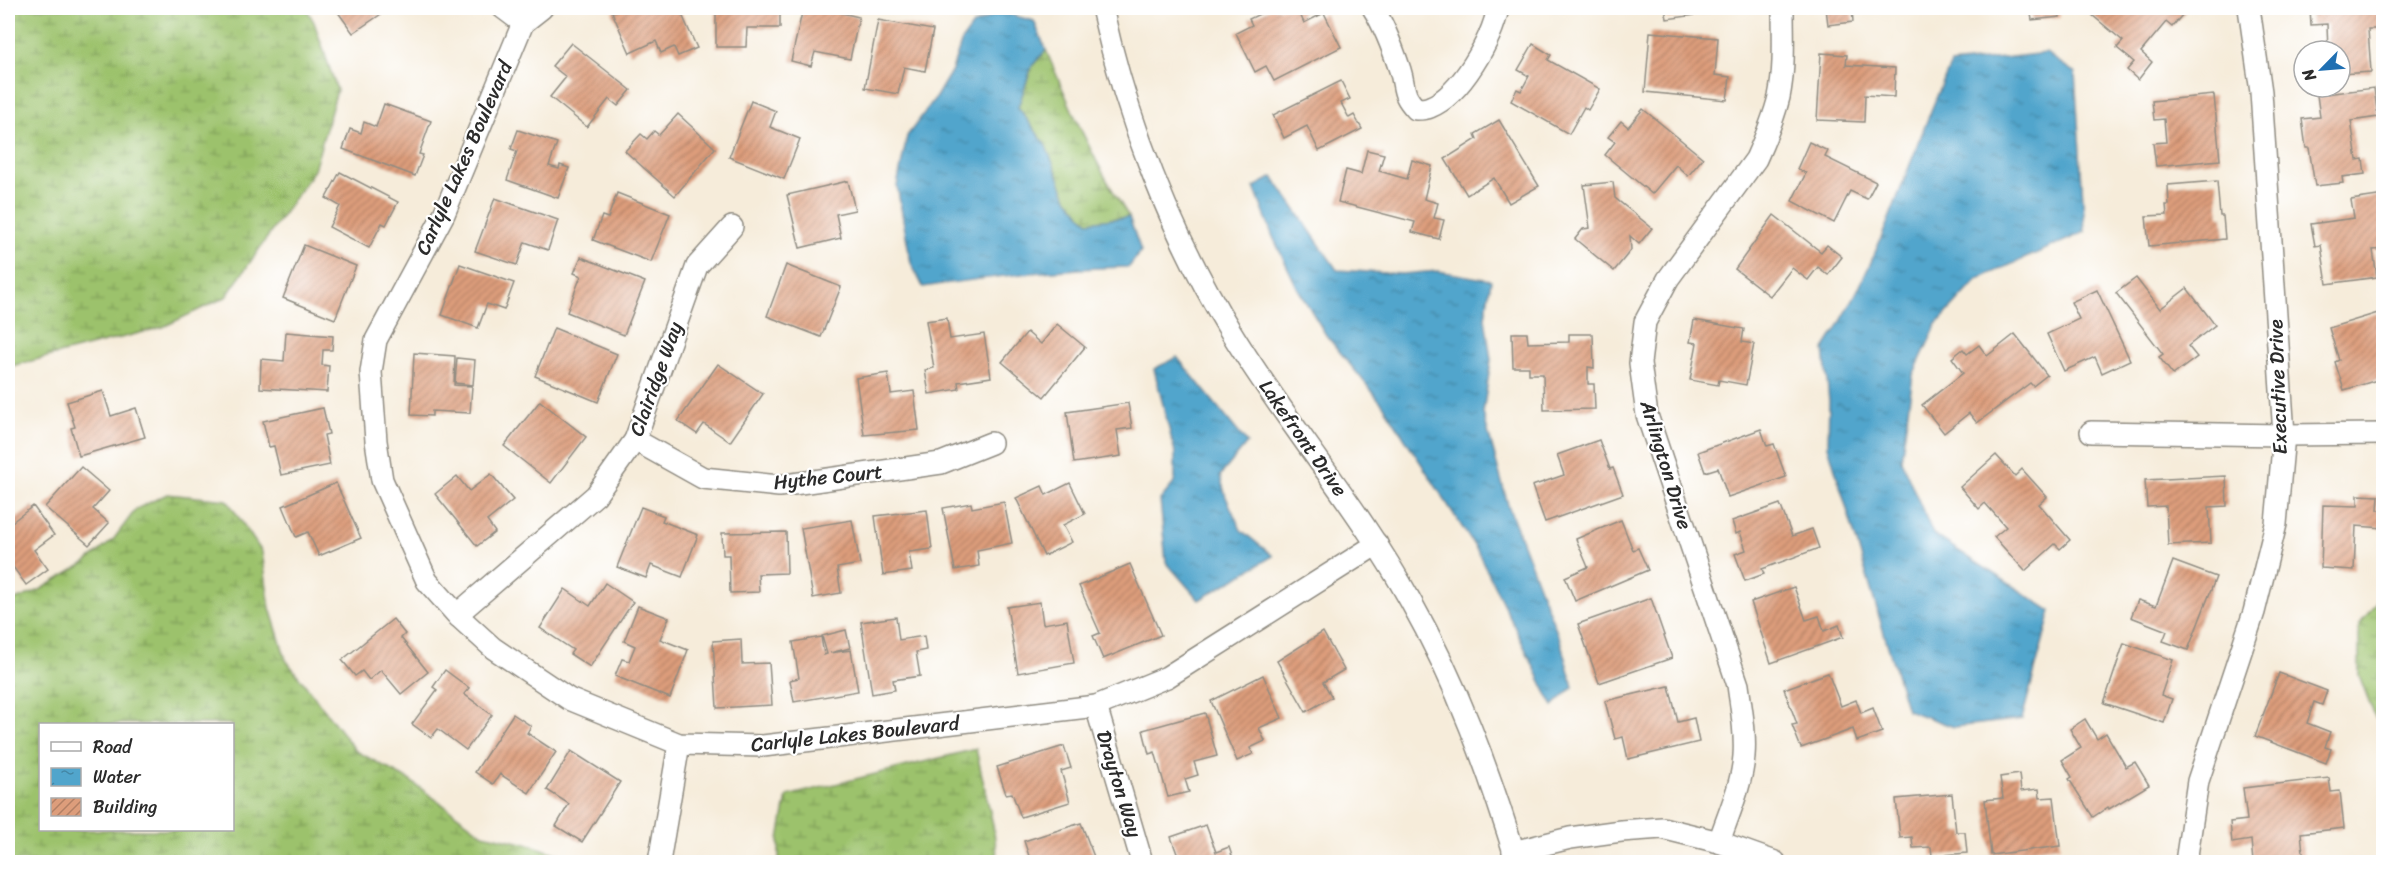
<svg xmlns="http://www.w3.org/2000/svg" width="2391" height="870" font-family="Sriracha,sans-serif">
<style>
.wetland{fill:url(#wetland-marsh);stroke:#64764c;stroke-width:1.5;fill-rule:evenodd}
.water{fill:url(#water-ripples);stroke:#3e687c;stroke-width:1.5}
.building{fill:url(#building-hatch)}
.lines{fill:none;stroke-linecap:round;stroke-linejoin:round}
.minor-casing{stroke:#908c82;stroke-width:24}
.minor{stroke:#fff;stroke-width:21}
.labels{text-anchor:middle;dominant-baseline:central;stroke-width:4.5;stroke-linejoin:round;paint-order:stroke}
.street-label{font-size:20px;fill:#2b2b2b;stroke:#fff}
</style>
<defs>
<pattern id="wetland-marsh" width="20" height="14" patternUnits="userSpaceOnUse" patternTransform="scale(1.5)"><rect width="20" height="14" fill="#9cc26c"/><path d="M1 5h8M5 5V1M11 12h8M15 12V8" fill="none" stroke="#7f9e59"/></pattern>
<pattern id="water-ripples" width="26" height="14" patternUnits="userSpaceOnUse" patternTransform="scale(1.5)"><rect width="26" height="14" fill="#51a5cc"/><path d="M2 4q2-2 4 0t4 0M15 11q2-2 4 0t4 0" fill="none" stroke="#4387a6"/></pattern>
<pattern id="building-hatch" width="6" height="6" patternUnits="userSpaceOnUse" patternTransform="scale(1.5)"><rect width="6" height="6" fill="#dd9d7b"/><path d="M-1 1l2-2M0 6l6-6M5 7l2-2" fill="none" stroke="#b38065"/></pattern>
</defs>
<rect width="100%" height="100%" fill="#fff"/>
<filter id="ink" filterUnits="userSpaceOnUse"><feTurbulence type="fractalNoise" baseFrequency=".0167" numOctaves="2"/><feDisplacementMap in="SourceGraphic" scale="12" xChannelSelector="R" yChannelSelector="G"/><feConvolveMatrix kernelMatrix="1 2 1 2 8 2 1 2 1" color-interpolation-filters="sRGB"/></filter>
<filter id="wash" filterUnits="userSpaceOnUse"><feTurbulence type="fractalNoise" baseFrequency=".008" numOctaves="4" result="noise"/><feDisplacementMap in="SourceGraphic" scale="24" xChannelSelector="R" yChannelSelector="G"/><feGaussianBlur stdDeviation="1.35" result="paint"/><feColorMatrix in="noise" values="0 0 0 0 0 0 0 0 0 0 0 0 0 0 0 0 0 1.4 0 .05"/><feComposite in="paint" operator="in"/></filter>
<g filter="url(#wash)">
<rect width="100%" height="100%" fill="#f6ecda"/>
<g class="wetland">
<polygon points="8,8 306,8 314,22 337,90 314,170 226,297 163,327 8,367"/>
<path d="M1046,50C1070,107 1095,165 1129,217L1088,222L1067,198L1045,144L1018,107L1032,66Z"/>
<path d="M167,494L227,500L262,552L270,608L286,660L356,751L409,780L483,834L531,845L580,862H8V603L40,590L85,563L113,540L136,509ZM232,724V830H40V724Z"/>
<polygon points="2383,594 2383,724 2375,717 2359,675 2359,625"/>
<polygon points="976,749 993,825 998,862 779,862 779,839 787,796"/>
</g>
<g class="water">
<path d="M1001,12L1034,21L1046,50L1032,66L1018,107L1045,144L1067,198L1088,222L1129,217L1141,251L1129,267C1059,268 991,277 923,287L911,263L897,186L907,136L936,97L952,70L962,40L973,25Z"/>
<path d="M2046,53L2075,73L2085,232L1978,279L1937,324L1913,375L1901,460L1933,534L2051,611L2022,719L1954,727L1907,710L1828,446L1829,401L1824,349C1882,262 1907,159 1951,64Z"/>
<polygon points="1273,177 1337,270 1402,274 1438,271 1491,280 1485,318 1491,360 1483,413 1508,505 1561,643 1573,687 1553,706 1477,550 1384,406 1326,335 1298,289 1273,237 1254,187"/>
<polygon points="1177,357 1247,443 1220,476 1226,497 1241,530 1273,556 1199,600 1166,562 1160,500 1175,482 1175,453 1154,369"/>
</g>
<g id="blocks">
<g class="building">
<polygon points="335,8 390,8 353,33"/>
<polygon points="622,8 679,8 697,48 678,56 674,47 661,53 656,41 630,53 612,12"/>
<polygon points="716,8 780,8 780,28 747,28 746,47 716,47"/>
<polygon points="803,8 826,8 825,9 859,17 850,59 815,52 811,66 791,61"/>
<polygon points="1272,8 1302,8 1304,12 1300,14 1304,23 1324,13 1341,47 1274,81 1266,66 1255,72 1236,33 1252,25 1249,19"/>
<polygon points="1553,8 1582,8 1582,9 1553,11"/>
<polygon points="1665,8 1708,8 1709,13 1667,19"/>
<polygon points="1826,8 1852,8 1853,22 1828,25"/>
<polygon points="1917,8 1958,8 1958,9 1918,13"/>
<polygon points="2030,8 2059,8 2060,17 2032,20"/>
<polygon points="2099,8 2188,8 2172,27 2166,22 2141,52 2152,62 2138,80 2127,70 2134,62 2117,48 2123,41 2092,15"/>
<polygon points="2310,8 2384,8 2384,29 2368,29 2371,72 2340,74 2340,51 2328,51 2327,24 2311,25"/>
<polygon points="878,20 933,30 925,71 904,67 898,94 865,88"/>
<polygon points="1650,32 1718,38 1715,75 1730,77 1727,100 1645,92"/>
<polygon points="571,43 631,90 618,106 609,99 587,127 550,97 566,77 552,66"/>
<polygon points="1533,44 1551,55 1548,60 1600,89 1588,110 1584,107 1569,134 1511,101 1517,89 1521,91 1529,76 1518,70"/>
<polygon points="1821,53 1847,55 1846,65 1895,68 1894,97 1865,95 1864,122 1817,120"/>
<polygon points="1341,81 1350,99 1341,103 1349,118 1354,115 1362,129 1319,151 1307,126 1284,138 1273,115"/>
<polygon points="2374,88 2378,117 2351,121 2357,160 2363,159 2365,174 2342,177 2343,183 2315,186 2309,148 2306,148 2302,119 2320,117 2317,95"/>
<polygon points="2214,95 2220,160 2156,166 2153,143 2166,142 2164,119 2154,120 2152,101"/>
<polygon points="751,101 776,111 770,127 800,139 784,179 729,157"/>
<polygon points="384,104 431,121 419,154 423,155 415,176 343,149 350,129 361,133 364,122 376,127"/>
<polygon points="1643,109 1703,158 1688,176 1676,165 1652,194 1605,155 1615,142 1608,137 1621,121 1628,127"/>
<polygon points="678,114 715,148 675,196 625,151 641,134 647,139 654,131 659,135"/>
<polygon points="1499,120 1539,186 1509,203 1494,178 1467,195 1445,159 1477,139 1475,134"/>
<polygon points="518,130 557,143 549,166 559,169 560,165 569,168 558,198 507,180 517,151 511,149"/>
<polygon points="1809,142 1828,151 1825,157 1876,182 1867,199 1850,191 1834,223 1792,201 1806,173 1797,169"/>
<polygon points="1367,150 1384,154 1379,171 1407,179 1412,160 1432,166 1424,199 1438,203 1434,218 1444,220 1439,239 1412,232 1415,222 1338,202 1346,170 1361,174"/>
<polygon points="340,172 398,202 386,225 382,223 369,248 329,227 340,206 326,198"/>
<polygon points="848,181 855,210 836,214 841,238 800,248 787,195"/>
<polygon points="2217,181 2220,216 2223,216 2225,239 2149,246 2146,216 2167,215 2166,205 2169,205 2168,185"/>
<polygon points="1613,182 1615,198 1652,228 1639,244 1630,236 1631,250 1614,271 1575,239 1583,229 1590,228 1584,185"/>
<polygon points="617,193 670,214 651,262 593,240 602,216 608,218"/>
<polygon points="2384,195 2384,249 2373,250 2377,277 2327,284 2321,245 2315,246 2311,224 2354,218 2351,200"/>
<polygon points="495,198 558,220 548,250 525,242 517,265 475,251"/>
<polygon points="1774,215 1821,252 1827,245 1842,257 1828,275 1818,267 1808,280 1792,268 1770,296 1735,269"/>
<polygon points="304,245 356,266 335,319 283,298"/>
<polygon points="581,257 645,282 624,335 567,312 581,276 574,273"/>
<polygon points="460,264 514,283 504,310 487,304 478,328 442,315"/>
<polygon points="786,265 841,287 821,337 767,316"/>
<polygon points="2136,278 2160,309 2187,288 2215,325 2188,346 2197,357 2173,375 2159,357 2163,354 2116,293"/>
<polygon points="2097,290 2130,360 2102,373 2095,357 2064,371 2047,334 2079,319 2071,302"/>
<polygon points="2378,313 2384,330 2384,378 2344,390 2335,362 2339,360 2329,328"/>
<polygon points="947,318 950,339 984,334 991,377 958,382 959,389 929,394 925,370 934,368 926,321"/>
<polygon points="1694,320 1744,329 1742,342 1754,344 1746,385 1719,380 1718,385 1690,380 1697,343 1690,342"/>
<polygon points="1057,324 1085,347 1044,397 1002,362 1027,332 1041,344"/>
<polygon points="554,328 617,354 598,402 535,376"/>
<polygon points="286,332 333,336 332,350 323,350 322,365 329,366 327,392 260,388 261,359 284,361"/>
<polygon points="1512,333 1527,333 1528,343 1569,342 1569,334 1593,334 1594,368 1588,367 1588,384 1594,384 1595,409 1544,410 1543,374 1529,374 1529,367 1513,367"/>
<polygon points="2015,334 2047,375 2033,386 2030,383 1977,423 1969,413 1944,433 1922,405 1963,373 1952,358 1963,349 1967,354 1979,345 1987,356"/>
<polygon points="414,353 455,356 454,385 472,386 470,413 432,411 432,416 411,415"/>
<polygon points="457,358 475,360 473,385 455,383"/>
<polygon points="718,364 763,394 730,442 704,424 697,434 678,421"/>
<polygon points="888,373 891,394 914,391 919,430 864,435 856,378"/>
<polygon points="103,391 111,416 136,408 145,437 79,456 71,428 75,427 67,402"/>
<polygon points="540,401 586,437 551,483 504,446"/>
<polygon points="1128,403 1132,428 1117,430 1121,456 1074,463 1067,412"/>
<polygon points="323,408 329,434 324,435 330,465 281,475 274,446 269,447 263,421"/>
<polygon points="1761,429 1767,446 1774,444 1786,477 1728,497 1718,468 1705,472 1698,452"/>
<polygon points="1599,440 1610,469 1613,468 1623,494 1545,522 1532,486 1564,475 1557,455"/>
<polygon points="1996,455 2015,476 2022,469 2047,497 2039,504 2070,540 2060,549 2055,544 2025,571 1994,537 2006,527 1985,503 1979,509 1960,487"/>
<polygon points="81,467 109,491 93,509 109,523 89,545 45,507"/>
<polygon points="491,474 513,500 487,521 495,532 477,546 435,494 457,476 469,491"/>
<polygon points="2226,476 2227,506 2209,507 2211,543 2168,545 2166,506 2147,507 2145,480"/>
<polygon points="336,483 361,538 319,556 308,532 296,537 283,506"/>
<polygon points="1070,483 1085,514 1063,525 1072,542 1044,556 1016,498 1042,486 1046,495"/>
<polygon points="2358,495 2379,496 2378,510 2384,510 2384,528 2356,526 2354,570 2321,568 2323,505 2358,506"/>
<polygon points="1004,502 1012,543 977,550 979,566 955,570 943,508 971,503 972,508"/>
<polygon points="1780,504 1792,536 1812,529 1819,548 1762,569 1764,574 1745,581 1735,554 1746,550 1740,532 1736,534 1732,521"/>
<polygon points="33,506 54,535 34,550 48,569 26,585 8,560 8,525"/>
<polygon points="641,507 664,516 662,521 698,535 682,577 651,565 646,578 617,567"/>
<polygon points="927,510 932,549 909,552 912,571 883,575 875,516"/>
<polygon points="852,520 860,564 837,568 841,593 813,598 801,528"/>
<polygon points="1621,520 1633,550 1638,548 1648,570 1575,601 1565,577 1588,567 1576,539"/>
<polygon points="786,532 787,573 758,574 759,592 730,593 729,555 723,555 722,533"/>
<polygon points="2173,561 2216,577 2188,650 2163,641 2167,631 2131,617 2138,600 2156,606"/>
<polygon points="1130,564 1161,635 1103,659 1093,636 1100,633 1079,586"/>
<polygon points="605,583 633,602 590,667 570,654 573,650 540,628 565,589 590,606"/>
<polygon points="1794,587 1806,620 1819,616 1824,631 1839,625 1843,637 1771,663 1751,602"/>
<polygon points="1651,598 1672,658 1599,683 1578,624"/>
<polygon points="1040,602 1043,624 1067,620 1074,663 1018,673 1007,607"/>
<polygon points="638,606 669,618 660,639 688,650 670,698 615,676 622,659 629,661 635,646 624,641"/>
<polygon points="896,617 899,640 924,636 926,650 916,652 920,676 893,680 895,690 872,694 861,622"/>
<polygon points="393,619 405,634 401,638 428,672 401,694 381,670 369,680 362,671 355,676 342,660"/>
<polygon points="846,630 850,648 830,653 851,650 858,691 794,702 790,680 799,678 793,642 821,637 824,655 827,654 822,636"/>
<polygon points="1323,632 1344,670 1323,682 1332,697 1306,712 1277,661"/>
<polygon points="741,639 742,664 769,663 772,705 717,708 713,641"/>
<polygon points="2124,643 2173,660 2161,695 2172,699 2164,723 2104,703"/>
<polygon points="445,670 469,688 464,694 492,715 466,750 438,729 431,738 412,724 437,690 433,687"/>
<polygon points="1828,673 1841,706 1856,700 1861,713 1873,708 1882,732 1857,741 1853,729 1801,748 1792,725 1797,724 1784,689"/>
<polygon points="2279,673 2327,691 2322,705 2314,702 2307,723 2330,732 2325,747 2331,749 2326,763 2255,736"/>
<polygon points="1263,675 1282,718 1259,728 1265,741 1250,748 1253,754 1237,761 1211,701"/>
<polygon points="1669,686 1678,722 1694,718 1699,742 1628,759 1623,737 1615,739 1605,701"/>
<polygon points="1205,713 1217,756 1194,762 1198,775 1185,779 1189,792 1168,797 1155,752 1149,754 1143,730"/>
<polygon points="513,714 531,726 527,733 556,752 529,793 500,774 493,784 475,772"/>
<polygon points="2085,719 2097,739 2106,733 2126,767 2135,762 2149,785 2109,809 2108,807 2093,817 2069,779 2072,777 2062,760 2081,748 2070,729"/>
<polygon points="1064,746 1071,768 1061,771 1070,802 1021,817 1012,793 1006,794 997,767"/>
<polygon points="571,751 620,782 582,842 556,826 569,804 547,790"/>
<polygon points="2019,774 2021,791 2039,789 2040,798 2054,797 2060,846 1991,855 1985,800 2003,798 2000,777"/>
<polygon points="2329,778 2331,792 2340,791 2344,828 2301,833 2304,862 2253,862 2251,840 2232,843 2230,822 2247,820 2243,788"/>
<polygon points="1952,794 1956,832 1965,832 1967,853 1932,856 1931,847 1913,848 1912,837 1900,838 1896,799"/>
<polygon points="1081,823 1096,862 1031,862 1024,841"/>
<polygon points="1206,825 1216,852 1229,847 1234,862 1180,862 1171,837"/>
</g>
</g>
</g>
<g filter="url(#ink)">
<use href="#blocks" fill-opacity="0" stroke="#908c82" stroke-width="1.5"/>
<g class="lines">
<defs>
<g id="minor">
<polyline points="503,8 523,23"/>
<polyline points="542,8 523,23 444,214 376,340 371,372 376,441 382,480 427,581 459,617 493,648 569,699 679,744 763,746 1096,706 1167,677 1377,544"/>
<path d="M1102,8C1127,121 1171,233 1231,332C1287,424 1358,506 1410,600C1457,683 1489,771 1517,862"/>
<path d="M1373,8C1385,27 1393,49 1400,70C1406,89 1401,93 1416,109C1420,109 1426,109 1430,107C1461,95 1492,39 1498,8"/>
<polyline points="2091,432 2284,435 2384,434"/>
<polyline points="635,440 703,478 779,486 941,463 991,443"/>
<polyline points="459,617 461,611 596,495 635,440 697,266 732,227"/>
<polyline points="1096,706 1142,862"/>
<path d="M1719,842C1728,815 1742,785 1744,756C1746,732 1741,708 1738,685L1647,415L1640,363L1645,322L1668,279L1756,159C1765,139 1774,118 1779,97C1785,68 1783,37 1783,8"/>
<polyline points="1513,852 1570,838 1621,831 1662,828 1719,842 1775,862"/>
<polyline points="659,862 679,744"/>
<polyline points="2186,862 2198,781 2254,612 2276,524 2284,435 2261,92 2249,8"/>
</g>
</defs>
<use href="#minor" class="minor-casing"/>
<use href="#minor" class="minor"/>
</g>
</g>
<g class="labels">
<g class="street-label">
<text transform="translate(464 158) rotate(-66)">Carlyle Lakes Boulevard</text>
<text transform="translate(656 379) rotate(-70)">Clairidge Way</text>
<text transform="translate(2278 387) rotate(-92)">Executive Drive</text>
<text transform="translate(1303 438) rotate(55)">Lakefront Drive</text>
<text transform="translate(1666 465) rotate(73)">Arlington Drive</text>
<text transform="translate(828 477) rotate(-6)">Hythe Court</text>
<text transform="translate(855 734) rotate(-6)">Carlyle Lakes Boulevard</text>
<text transform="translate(1119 784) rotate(73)">Drayton Way</text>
</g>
</g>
<rect width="2391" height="870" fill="none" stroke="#fff" stroke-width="30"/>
<rect x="39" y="723" width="195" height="108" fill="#ffffff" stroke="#aaaaaa" stroke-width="1.5"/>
<rect x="51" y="742" width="30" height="9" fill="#ffffff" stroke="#aaaaaa" stroke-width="1.5"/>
<text x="93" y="753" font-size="18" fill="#2b2b2b">Road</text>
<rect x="51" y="768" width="30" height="18" fill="url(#water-ripples)" stroke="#aaaaaa" stroke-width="1.5"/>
<text x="93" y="783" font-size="18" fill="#2b2b2b">Water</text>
<rect x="51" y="798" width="30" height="18" fill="url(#building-hatch)" stroke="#aaaaaa" stroke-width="1.5"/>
<text x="93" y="813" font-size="18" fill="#2b2b2b">Building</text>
<g transform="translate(2322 69) rotate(245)"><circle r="28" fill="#ffffff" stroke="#aaaaaa" stroke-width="1.5"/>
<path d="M0-4.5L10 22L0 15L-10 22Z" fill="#1f6fb2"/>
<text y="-9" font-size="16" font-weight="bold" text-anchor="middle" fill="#2b2b2b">N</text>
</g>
</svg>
